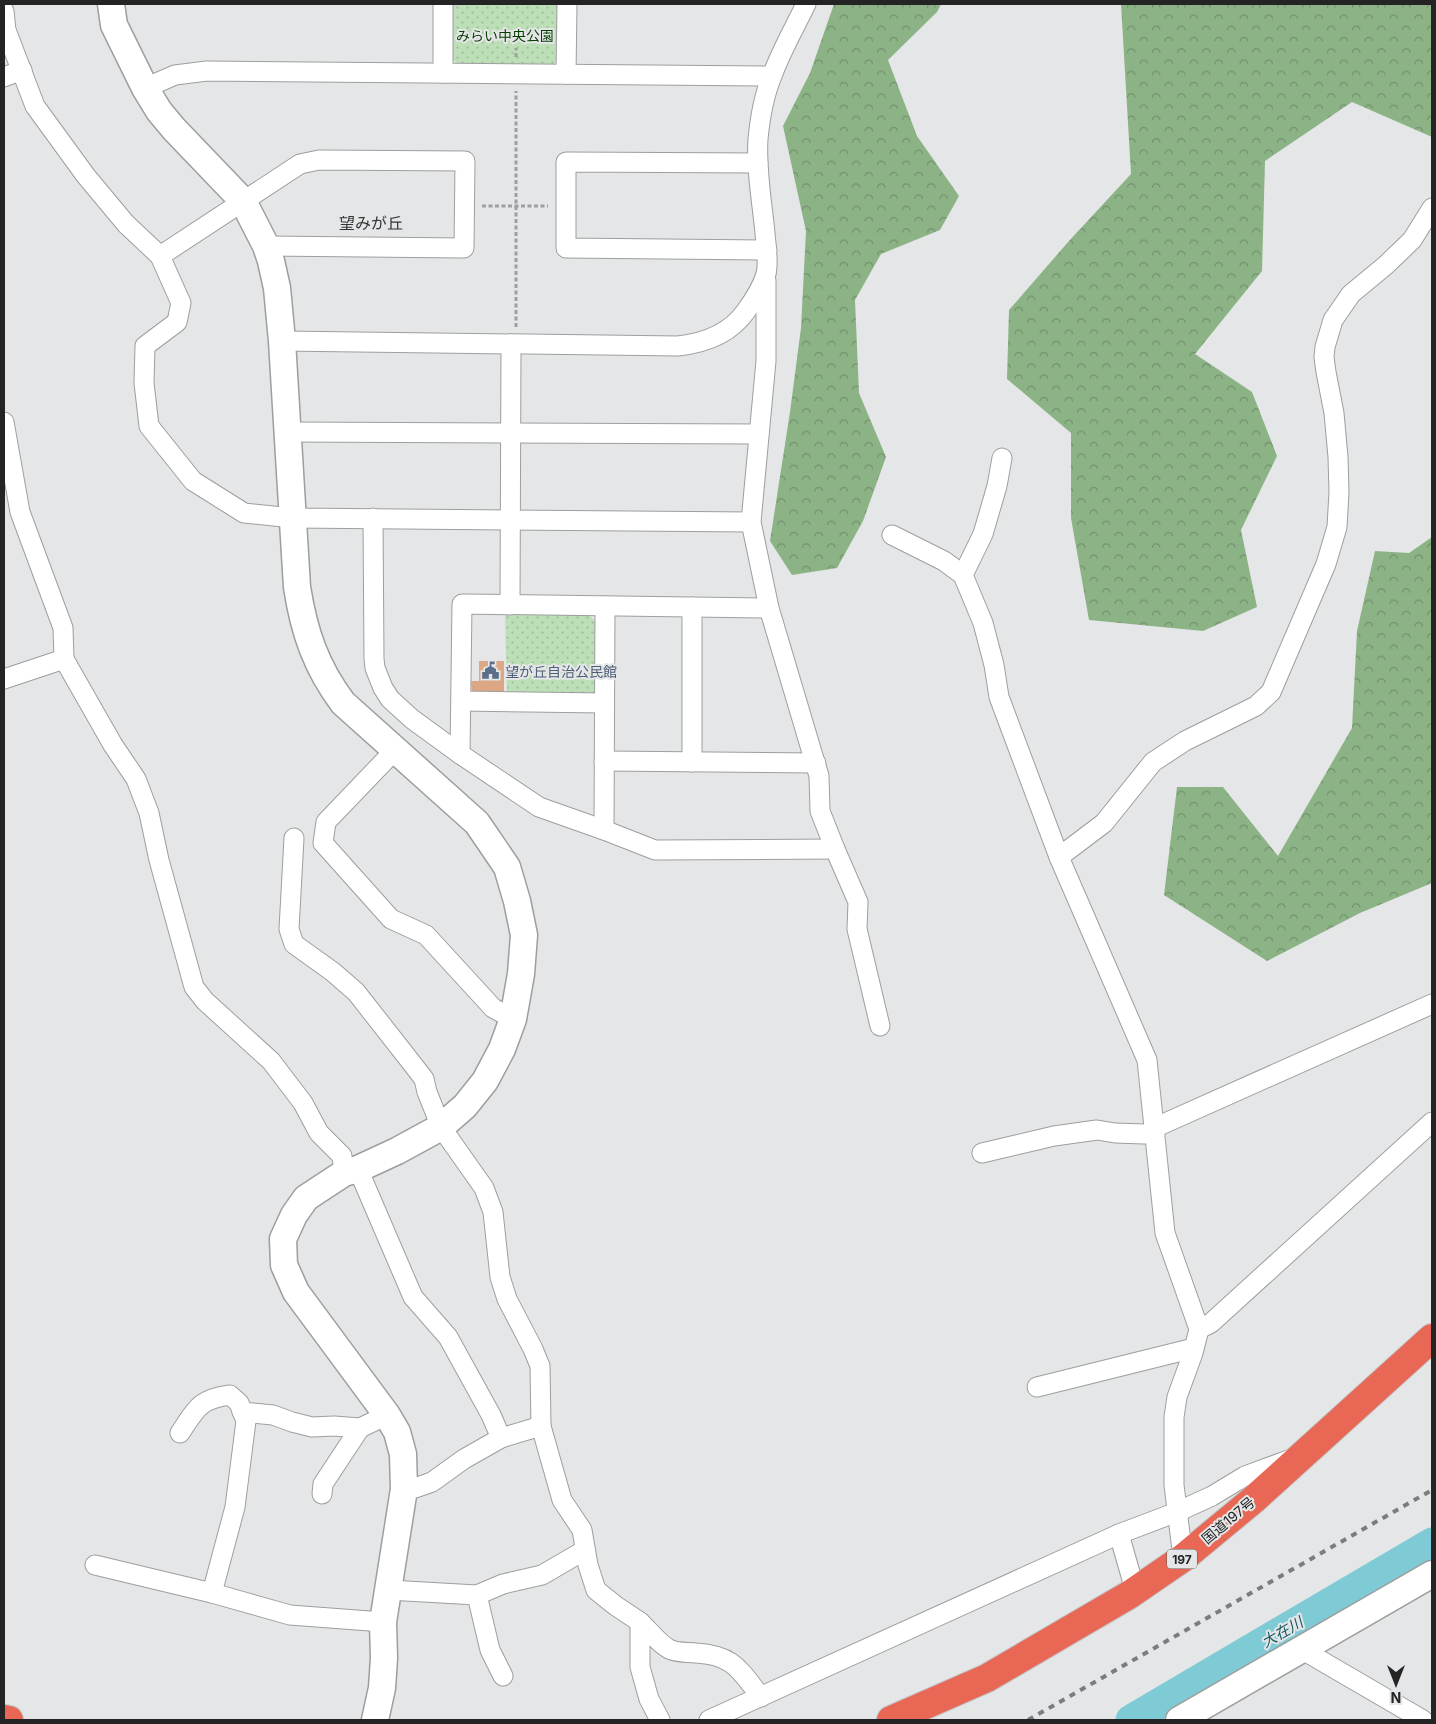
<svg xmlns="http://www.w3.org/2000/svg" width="1436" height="1724" font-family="Inter,'Noto Sans JP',sans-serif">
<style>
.grass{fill:url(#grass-dots)}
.forest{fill:url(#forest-crowns)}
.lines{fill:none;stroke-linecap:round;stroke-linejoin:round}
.river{stroke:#7ecbd6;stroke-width:31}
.building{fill:#dba784}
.street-casing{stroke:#9d9e9e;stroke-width:21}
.secondary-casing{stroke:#9d9e9e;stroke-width:29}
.highway-casing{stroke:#c2c2c2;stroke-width:30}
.path{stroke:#9e9fa0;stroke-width:3;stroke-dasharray:4 2.5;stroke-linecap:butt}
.street{stroke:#fff;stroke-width:19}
.secondary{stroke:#fff;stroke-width:26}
.highway{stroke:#e86755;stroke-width:28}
.rail{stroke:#7c7c7d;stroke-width:4;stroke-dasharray:6 6;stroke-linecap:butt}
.labels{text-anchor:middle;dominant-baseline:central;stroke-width:4;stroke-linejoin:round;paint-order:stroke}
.shield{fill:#e5e6e7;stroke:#5e5e5f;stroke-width:1}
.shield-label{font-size:12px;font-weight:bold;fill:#242425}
.park-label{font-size:14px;fill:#053e00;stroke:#e5e6e7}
.service-label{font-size:14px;fill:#4e5e75;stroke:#e5e6e7;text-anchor:start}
.street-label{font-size:14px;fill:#242425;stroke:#e5e6e7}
.water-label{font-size:15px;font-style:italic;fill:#175961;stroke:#e5e6e7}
.quarter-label{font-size:16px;fill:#323333;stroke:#e5e6e7}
</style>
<defs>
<pattern id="grass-dots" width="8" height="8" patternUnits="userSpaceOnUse" patternTransform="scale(1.25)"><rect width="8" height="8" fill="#bcdfb7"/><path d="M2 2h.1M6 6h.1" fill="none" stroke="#a1bf9d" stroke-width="1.8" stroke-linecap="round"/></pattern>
<pattern id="forest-crowns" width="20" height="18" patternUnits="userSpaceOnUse" patternTransform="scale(1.25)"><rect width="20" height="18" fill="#8cb385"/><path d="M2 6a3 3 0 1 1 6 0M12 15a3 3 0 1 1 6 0" fill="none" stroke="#72916d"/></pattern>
</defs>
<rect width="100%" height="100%" fill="#e5e6e7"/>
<g class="grass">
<polygon points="451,4 560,4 560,56 552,66 460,66 450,57"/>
<polygon points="505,613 588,614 597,623 597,697 507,696"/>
</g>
<g class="forest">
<polygon points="834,4 941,4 937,12 888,60 917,136 959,196 940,230 881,254 855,300 859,393 886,457 863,521 837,568 792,575 770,541 790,412 801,328 806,231 783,126 810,73"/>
<polygon points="1121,4 1432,4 1432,137 1352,102 1265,161 1262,271 1195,354 1252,392 1277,456 1241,530 1257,607 1203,631 1089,620 1071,518 1071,433 1007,379 1009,310 1069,241 1131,174"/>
<polygon points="1432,537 1432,883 1360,913 1267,961 1164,895 1177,787 1223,787 1278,856 1352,728 1357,631 1375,551 1409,553"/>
</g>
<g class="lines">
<polyline class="river" points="1131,1720 1432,1543"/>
</g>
<polygon class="building" points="479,661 504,661 504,694 472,694 471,681 479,681"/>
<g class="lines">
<defs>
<g id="street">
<polyline points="443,4 443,73"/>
<polyline points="4,11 6,30 35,106 86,176 126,224 160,256 181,303 177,322 145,346 144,383 149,426 193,481 244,513 293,518 751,522"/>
<polyline points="566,74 567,4"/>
<polyline points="4,77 22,70"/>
<polyline points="145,88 175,75 207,71 771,76"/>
<polyline points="758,163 566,162 566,248 767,250"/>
<polyline points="160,256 300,164 319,160 465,161 464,248 266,246"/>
<polyline points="766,280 766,361 751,522 769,608 819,776 820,811 835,849 858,902 857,929 880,1026"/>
<path d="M282,341L678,346C705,343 730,334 746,311C754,300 762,288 766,274C769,262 766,246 765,233C762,202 756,170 758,139C760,118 764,95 772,76C781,51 795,27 806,4"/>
<polyline points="4,422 20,512 63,628 64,659 4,679"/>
<polyline points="287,432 759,434"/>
<polyline points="373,518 374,659 375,668 383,688 390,699 412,719 460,754 539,807 604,830 655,850 835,849"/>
<polyline points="892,535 944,561 963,575 983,623 994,665 999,697 1059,857 1147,1060 1165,1233 1199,1329 1193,1353 1177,1397 1174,1417 1174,1485 1183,1558"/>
<polyline points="963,575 983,534 997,486 1002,458"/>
<polyline points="510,605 511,344"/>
<polyline points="692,607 692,762"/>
<polyline points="64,659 113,745 136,779 149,813 159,860 194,987 205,1001 271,1061 303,1103 319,1133 342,1156 344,1173"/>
<polyline points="461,701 604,703"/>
<polyline points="395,750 326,822 323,843 391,919 426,935 493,1008 513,1019"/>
<polyline points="460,754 462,604 769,608"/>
<polyline points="604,761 816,763"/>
<polyline points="604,830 605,606"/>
<polyline points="294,838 289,929 294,944 333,972 356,992 414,1066 424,1079 427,1092 441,1127 484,1188 493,1212 500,1277 507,1299 533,1349 540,1366 541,1426"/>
<polyline points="1059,857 1104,823 1153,762 1185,741 1256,706 1271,692 1326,564 1337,527 1339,492 1338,457 1334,413 1326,372 1324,357 1325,347 1333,320 1351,294 1386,265 1412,240 1432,208"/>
<polyline points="1154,1128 1432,1004"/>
<polyline points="982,1153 1054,1136 1097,1130 1115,1133 1144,1134 1155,1133"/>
<polyline points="358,1169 413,1297 448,1337 491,1415 501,1438"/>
<polyline points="1199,1329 1211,1323 1432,1122"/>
<polyline points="1037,1387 1194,1348"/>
<polyline points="242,1412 273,1415 292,1422 312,1427 334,1426 360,1428 387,1415"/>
<path d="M180,1433C196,1409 199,1399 230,1395L239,1403L246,1421L235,1507L212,1593"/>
<polyline points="404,1489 415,1488 432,1482 464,1459 501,1438 541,1426 562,1500 582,1530 588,1565 596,1590 616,1606 640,1622 640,1667 649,1699 660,1720"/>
<polyline points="322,1494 323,1484 360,1428"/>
<polyline points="1119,1534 1135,1590"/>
<polyline points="95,1565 212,1593 290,1615 383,1622"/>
<polyline points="388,1590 477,1595 503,1584 542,1575 585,1550"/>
<polyline points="477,1595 490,1650 503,1676"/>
<path d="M640,1622C649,1630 658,1643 669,1649C676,1653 687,1652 696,1653C733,1655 739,1669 761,1697"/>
<polyline points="1301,1649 1423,1720"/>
<polyline points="709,1720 1119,1534 1177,1512 1212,1496 1245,1476 1291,1459"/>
</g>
<g id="secondary">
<path d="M111,4L114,25L145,88L159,111L174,129L243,201L266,246L271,261L277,288L282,341L297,587C304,632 316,667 343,703L477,823L507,867L517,901L524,935L521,974L513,1019L502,1049L485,1081L465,1106L441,1127L397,1151L358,1169L344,1173L306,1198L294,1215L283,1239L284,1265L296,1292L387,1415L397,1432L403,1454L404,1489L383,1622L384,1658L382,1688L375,1720"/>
<polyline points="1179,1720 1432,1574"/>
</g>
<g id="highway">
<polyline points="4,1719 9,1720"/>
<polyline points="891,1720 987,1678 1129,1595 1183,1558 1253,1500 1432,1338"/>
</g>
</defs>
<use href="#street" class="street-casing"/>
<use href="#secondary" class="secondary-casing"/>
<use href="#highway" class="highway-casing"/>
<g class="path">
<polyline points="516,57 516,48"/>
<polyline points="482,206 548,206"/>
<polyline points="516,327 516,91"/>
</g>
<use href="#street" class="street"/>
<use href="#secondary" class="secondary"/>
<use href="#highway" class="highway"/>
<polyline class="rail" points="1028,1720 1432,1490"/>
</g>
<defs>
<symbol id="civic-bare" viewBox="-9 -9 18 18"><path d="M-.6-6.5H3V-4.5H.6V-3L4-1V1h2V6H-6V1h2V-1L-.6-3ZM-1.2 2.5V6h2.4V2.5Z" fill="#5c6f8a" stroke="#e5e6e7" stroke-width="2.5" paint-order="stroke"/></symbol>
</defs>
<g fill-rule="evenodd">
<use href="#civic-bare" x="478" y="658" width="25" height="25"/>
</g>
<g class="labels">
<rect class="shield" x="1167" y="1549.5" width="30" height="19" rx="4"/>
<g class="shield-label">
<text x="1182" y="1559">197</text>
</g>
<g class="park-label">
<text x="505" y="35">みらい中央公園</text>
</g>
<g class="service-label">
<text x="505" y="671">望が丘自治公民館</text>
</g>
<g class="street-label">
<text transform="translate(1228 1520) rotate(-40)">国道197号</text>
</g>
<g class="water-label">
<text transform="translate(1282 1632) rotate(-30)">大在川</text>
</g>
<g class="quarter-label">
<text x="371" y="223">望みが丘</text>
</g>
</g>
<rect width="1436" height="1724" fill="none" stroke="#242425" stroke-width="10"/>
<g transform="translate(1396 1684) rotate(180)" stroke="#e5e6e7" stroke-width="4" paint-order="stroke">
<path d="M0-4L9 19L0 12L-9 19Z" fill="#242425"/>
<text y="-8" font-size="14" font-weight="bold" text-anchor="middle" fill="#242425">N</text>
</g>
</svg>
